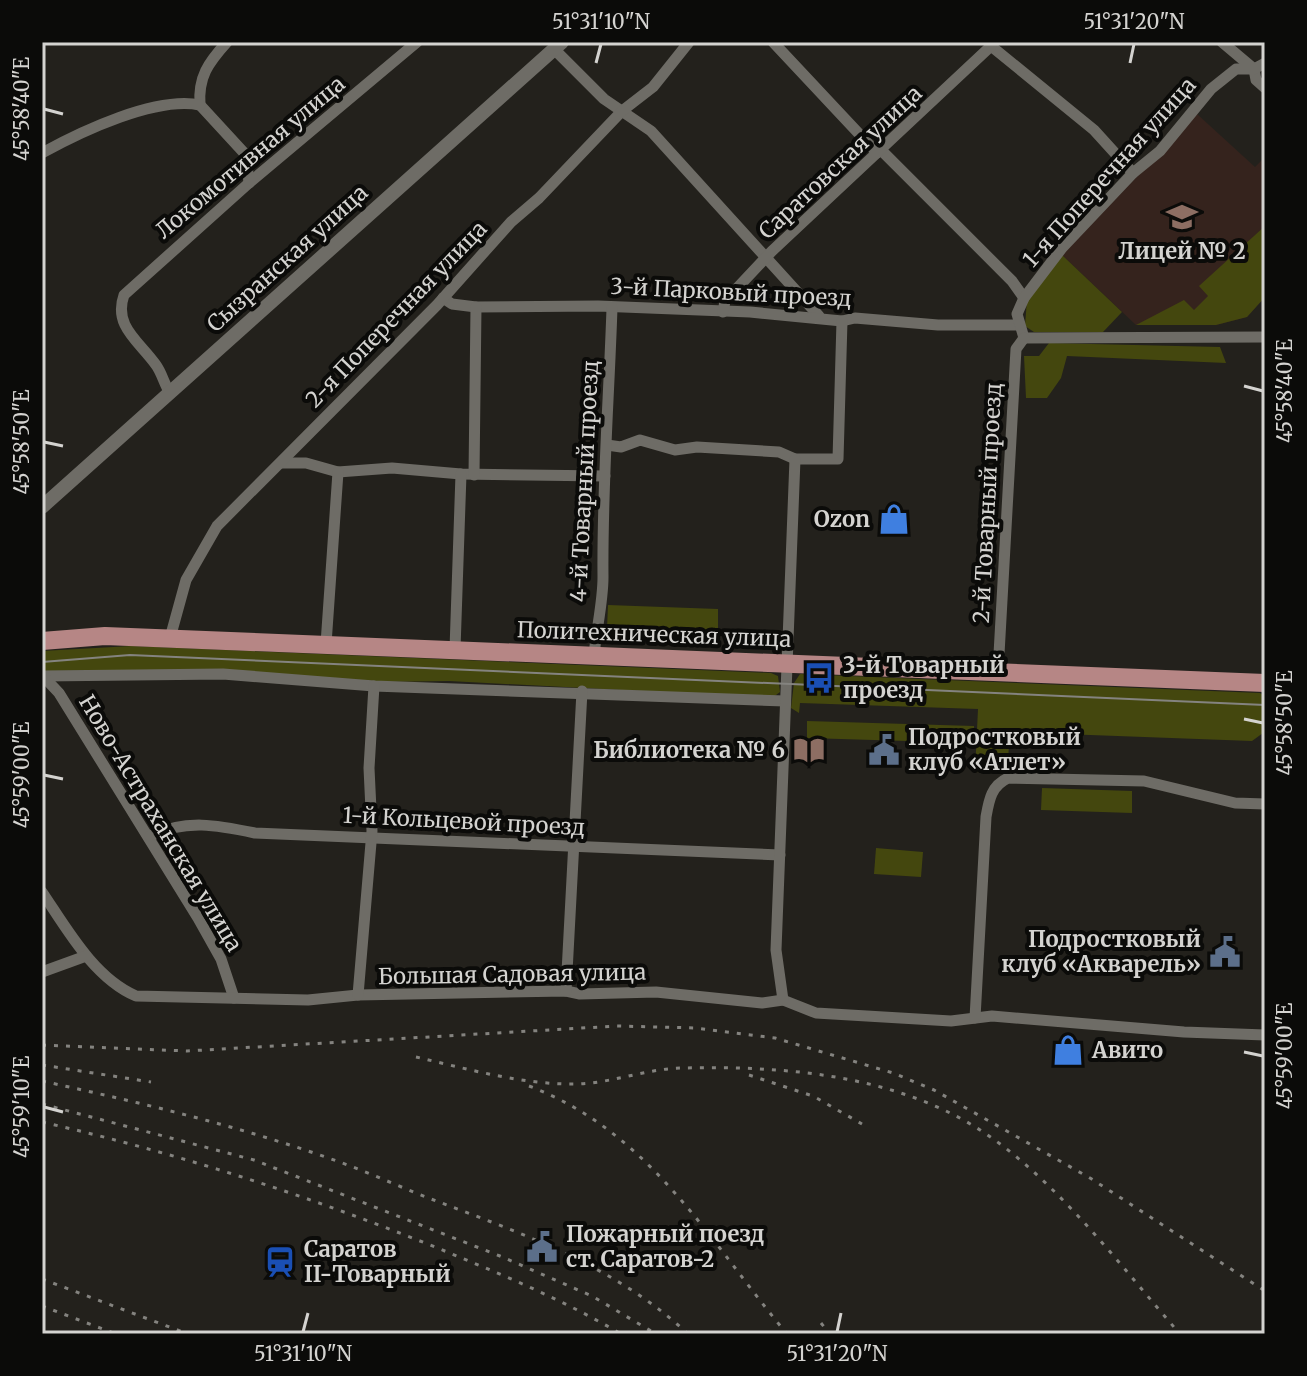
<svg xmlns="http://www.w3.org/2000/svg" width="1307" height="1376" font-family="Merriweather,serif">
<style>
.education{fill:#35231d}
.green{fill:#44470e}
.lines{fill:none;stroke-linecap:round;stroke-linejoin:round}
.minor{stroke:#6e6c66;stroke-width:11}
.tertiary{stroke:#6e6c66;stroke-width:14}
.primary{stroke:#b68685;stroke-width:18}
.tram{stroke:#84837f;stroke-width:2}
.rail{stroke:#84837f;stroke-width:3;stroke-dasharray:4 8;stroke-linecap:butt}
.ticks{fill:none;stroke:#d4d3d0;stroke-width:3}
.labels{text-anchor:middle;dominant-baseline:central;stroke-width:8;stroke-linejoin:round;paint-order:stroke}
.street-label{font-size:22px;fill:#d4d3d0;stroke:#0b0b09}
.poi-label{font-size:22px;font-weight:bold;fill:#d4d3d0;stroke:#0b0b09;text-anchor:start}
.neatline{fill:none;stroke:#d4d3d0;stroke-width:3}
.ticks-label{font-size:20px;text-anchor:middle;fill:#d4d3d0}
</style>
<rect width="100%" height="100%" fill="#23211c"/>
<polygon class="education" points="1197,114 1255,167 1265,157 1265,297 1247,317 1216,325 1136,325 1062,255"/>
<g class="green">
<polygon points="1265,226 1265,297 1247,317 1216,325 1136,325 1184,300 1194,310 1208,296 1199,286"/>
<polygon points="1062,255 1122,312 1103,332 1034,332 1025,326 1027,299"/>
<polygon points="1049,343 1220,347 1226,363 1067,356 1061,378 1047,398 1026,398 1024,356 1039,356"/>
<polygon points="608,605 718,609 718,633 607,629"/>
<polygon points="131,646 771,673 778,676 780,692 772,698 449,681 376,682 223,670 42,671 42,651"/>
<polygon points="800,674 1260,693 1265,697 1263,733 1252,741 1010,732 1007,773 975,772 978,709 800,703 799,713 791,708 794,683"/>
<polygon points="807,721 974,726 974,743 807,738"/>
<polygon points="1042,788 1132,791 1132,813 1041,810"/>
<polygon points="876,848 923,852 921,877 874,874"/>
</g>
<g class="lines">
<g class="minor">
<polyline points="773,42 877,153"/>
<polyline points="992,42 991,46 1094,130 1133,173"/>
<polyline points="1222,42 1254,69 1256,80 1265,88"/>
<polyline points="554,49 604,99 651,131 819,316"/>
<polyline points="200,105 246,155 249,183"/>
<path d="M200,105C198,77 208,63 227,42"/>
<polyline points="881,150 1012,281 1024,298"/>
<path d="M42,153C82,131 156,96 200,105"/>
<polyline points="443,298 452,304 476,307 598,306 750,312 842,321 855,318 938,325 1019,325"/>
<polyline points="723,312 725,301 772,251 991,46"/>
<polyline points="1024,338 1017,314 1024,298 1062,248 1133,173 1160,151 1211,89 1236,69 1254,69 1265,63"/>
<polyline points="1024,338 1265,337"/>
<path d="M170,393C164,384 162,373 156,365C139,341 113,326 124,295L249,183L417,42"/>
<polyline points="607,445 621,447 640,440 675,450 697,447 779,452 795,459 838,459 842,321"/>
<polyline points="281,463 306,463 338,472 392,468 461,474 605,476"/>
<polyline points="474,475 476,307"/>
<polyline points="170,638 186,580 217,526 437,305 511,222 539,198 622,111 653,87 689,42"/>
<polyline points="326,644 338,472"/>
<polyline points="455,649 461,474"/>
<path d="M594,656C596,630 603,603 603,577C602,487 609,398 612,308"/>
<polyline points="998,672 1016,349 1024,338"/>
<polyline points="42,676 223,674 374,686 785,701"/>
<polyline points="43,676 59,693 198,918 221,959 234,998"/>
<path d="M150,836C186,819 217,825 255,833L780,855"/>
<path d="M42,892C67,929 94,978 136,996L308,1000L358,995L566,991L580,994L656,992L762,1003L783,1000L816,1013L951,1021L992,1016L1184,1032L1265,1035"/>
<polyline points="42,972 86,956"/>
<polyline points="566,991 582,691"/>
<polyline points="358,995 372,831 369,768 374,686"/>
<polyline points="783,1000 776,950 795,459"/>
<path d="M975,1018L986,817C989,800 991,786 1008,778L1144,781L1235,803L1265,804"/>
</g>
<polyline class="tertiary" points="42,507 562,42"/>
<polyline class="primary" points="42,641 105,636 1265,683"/>
<polyline class="tram" points="42,662 130,655 1265,705"/>
<g class="rail">
<polyline points="42,1045 187,1051 617,1026 696,1028 775,1038 893,1073 934,1090 1090,1178 1265,1291"/>
<path d="M416,1057C468,1069 523,1085 577,1084C613,1083 648,1068 684,1068C776,1066 873,1073 956,1116C1043,1161 1116,1261 1180,1334"/>
<polyline points="42,1065 151,1082"/>
<polyline points="749,1075 813,1096 862,1124"/>
<path d="M42,1081C147,1104 252,1129 353,1167C379,1177 405,1189 431,1199C521,1233 617,1267 688,1334"/>
<path d="M529,1086C650,1132 707,1238 787,1334"/>
<polyline points="42,1104 254,1160 500,1256 592,1296 656,1334"/>
<path d="M42,1122C177,1153 306,1195 435,1247C498,1273 562,1299 621,1334"/>
<polyline points="42,1279 188,1334"/>
<polyline points="42,1306 116,1334"/>
<polyline points="821,1323 830,1334"/>
</g>
</g>
<path class="ticks" d="M596,63L601,44M1130,63L1134,44M44,109L63,114M1244,386L1263,391M44,442L63,446M1244,719L1263,723M44,775L63,779M1244,1052L1263,1056M44,1107L63,1112M303,1332L308,1313M837,1332L841,1313"/>
<defs>
<symbol id="school-bare" viewBox="-9 -9 18 18"><path d="M0-5L7-2L0 1L-7-2ZM-4 1L0 2.5L4 1V4Q0 6-4 4Z" fill="#8d6e63" stroke="#0b0b09" stroke-width="2.5" paint-order="stroke"/></symbol>
<symbol id="shop-bare" viewBox="-9 -9 18 18"><path d="M-5-2.5h2.3a2.7 3.5 0 0 1 5.4 0H5L5.5 6h-11ZM-1.5-2.5h3a1.5 2.3 0 0 0-3 0Z" fill="#3f7fe0" stroke="#0b0b09" stroke-width="2.5" paint-order="stroke"/></symbol>
<symbol id="bus-bare" viewBox="-9 -9 18 18"><path d="M-5-6H5V4H4V6H2V4H-2V6H-4V4H-5ZM-3.5-4V0h7V-4ZM-3.5 1.2v1.5H-2V1.2ZM2 1.2v1.5H3.5V1.2Z" fill="#1a4fb4" stroke="#0b0b09" stroke-width="2.5" paint-order="stroke"/></symbol>
<symbol id="library-bare" viewBox="-9 -9 18 18"><path d="M-6-4Q-3-5.5-.7-3.5V5Q-3 3-6 4ZM6-4Q3-5.5 .7-3.5V5Q3 3 6 4Z" fill="#8d6e63" stroke="#0b0b09" stroke-width="2.5" paint-order="stroke"/></symbol>
<symbol id="civic-bare" viewBox="-9 -9 18 18"><path d="M-.6-6.5H3V-4.5H.6V-3L4-1V1h2V6H-6V1h2V-1L-.6-3ZM-1.2 2.5V6h2.4V2.5Z" fill="#5c6f8a" stroke="#0b0b09" stroke-width="2.5" paint-order="stroke"/></symbol>
<symbol id="station-bare" viewBox="-9 -9 18 18"><path d="M-3-6H3Q5-6 5-4V2Q5 4 3 4L4.5 6H3L1.5 4h-3L-3 6H-4.5L-3 4Q-5 4-5 2V-4Q-5-6-3-6ZM-3.5-4v3h7v-3ZM-3.5 1v1.5H-2V1ZM2 1v1.5H3.5V1Z" fill="#1a4fb4" stroke="#0b0b09" stroke-width="2.5" paint-order="stroke"/></symbol>
</defs>
<g fill-rule="evenodd">
<use href="#school-bare" x="1160" y="195" width="44" height="44"/>
<use href="#shop-bare" x="872" y="497" width="44" height="44"/>
<use href="#bus-bare" x="797" y="656" width="44" height="44"/>
<use href="#library-bare" x="787" y="728" width="44" height="44"/>
<use href="#civic-bare" x="862" y="728" width="44" height="44"/>
<use href="#civic-bare" x="1203" y="930" width="44" height="44"/>
<use href="#shop-bare" x="1046" y="1028" width="44" height="44"/>
<use href="#civic-bare" x="520" y="1225" width="44" height="44"/>
<use href="#station-bare" x="258" y="1240" width="44" height="44"/>
</g>
<g class="labels">
<g class="street-label">
<text transform="translate(250 157) rotate(-40)">Локомотивная улица</text>
<text transform="translate(840 162) rotate(-43)">Саратовская улица</text>
<text transform="translate(1109 172) rotate(-48)">1-я Поперечная улица</text>
<text transform="translate(287 258) rotate(-42)">Сызранская улица</text>
<text transform="translate(731 292) rotate(3)">3-й Парковый проезд</text>
<text transform="translate(396 314) rotate(-46)">2-я Поперечная улица</text>
<text transform="translate(584 481) rotate(-87)">4-й Товарный проезд</text>
<text transform="translate(987 503) rotate(-87)">2-й Товарный проезд</text>
<text transform="translate(654 634) rotate(2)">Политехническая улица</text>
<text transform="translate(464 821) rotate(3)">1-й Кольцевой проезд</text>
<text transform="translate(161 823) rotate(59)">Ново-Астраханская улица</text>
<text transform="translate(512 974) rotate(-1)">Большая Садовая улица</text>
</g>
<g class="poi-label">
<text x="1182" y="251" text-anchor="middle">Лицей № 2</text>
<text x="870" y="519" text-anchor="end">Ozon</text>
<text x="843" y="665">3-й Товарный<tspan x="843" dy="25">проезд</tspan></text>
<text x="908" y="737">Подростковый<tspan x="908" dy="25">клуб «Атлет»</tspan></text>
<text x="785" y="750" text-anchor="end">Библиотека № 6</text>
<text x="1201" y="939" text-anchor="end">Подростковый<tspan x="1201" dy="25">клуб «Акварель»</tspan></text>
<text x="1092" y="1050">Авито</text>
<text x="566" y="1234">Пожарный поезд<tspan x="566" dy="25">ст. Саратов-2</tspan></text>
<text x="304" y="1249">Саратов<tspan x="304" dy="25">II-Товарный</tspan></text>
</g>
</g>
<rect width="1307" height="1376" fill="none" stroke="#0b0b09" stroke-width="88"/>
<rect x="44" y="44" width="1219" height="1288" class="neatline"/>
<g class="ticks-label">
<text x="601" y="29">51°31'10"N</text>
<text x="1134" y="29">51°31'20"N</text>
<text transform="translate(22 109) rotate(-90)" y="7">45°58'40"E</text>
<text transform="translate(1285 391) rotate(-90)" y="7">45°58'40"E</text>
<text transform="translate(22 442) rotate(-90)" y="7">45°58'50"E</text>
<text transform="translate(1285 723) rotate(-90)" y="7">45°58'50"E</text>
<text transform="translate(22 775) rotate(-90)" y="7">45°59'00"E</text>
<text transform="translate(1285 1056) rotate(-90)" y="7">45°59'00"E</text>
<text transform="translate(22 1107) rotate(-90)" y="7">45°59'10"E</text>
<text x="303" y="1361">51°31'10"N</text>
<text x="837" y="1361">51°31'20"N</text>
</g>
</svg>
